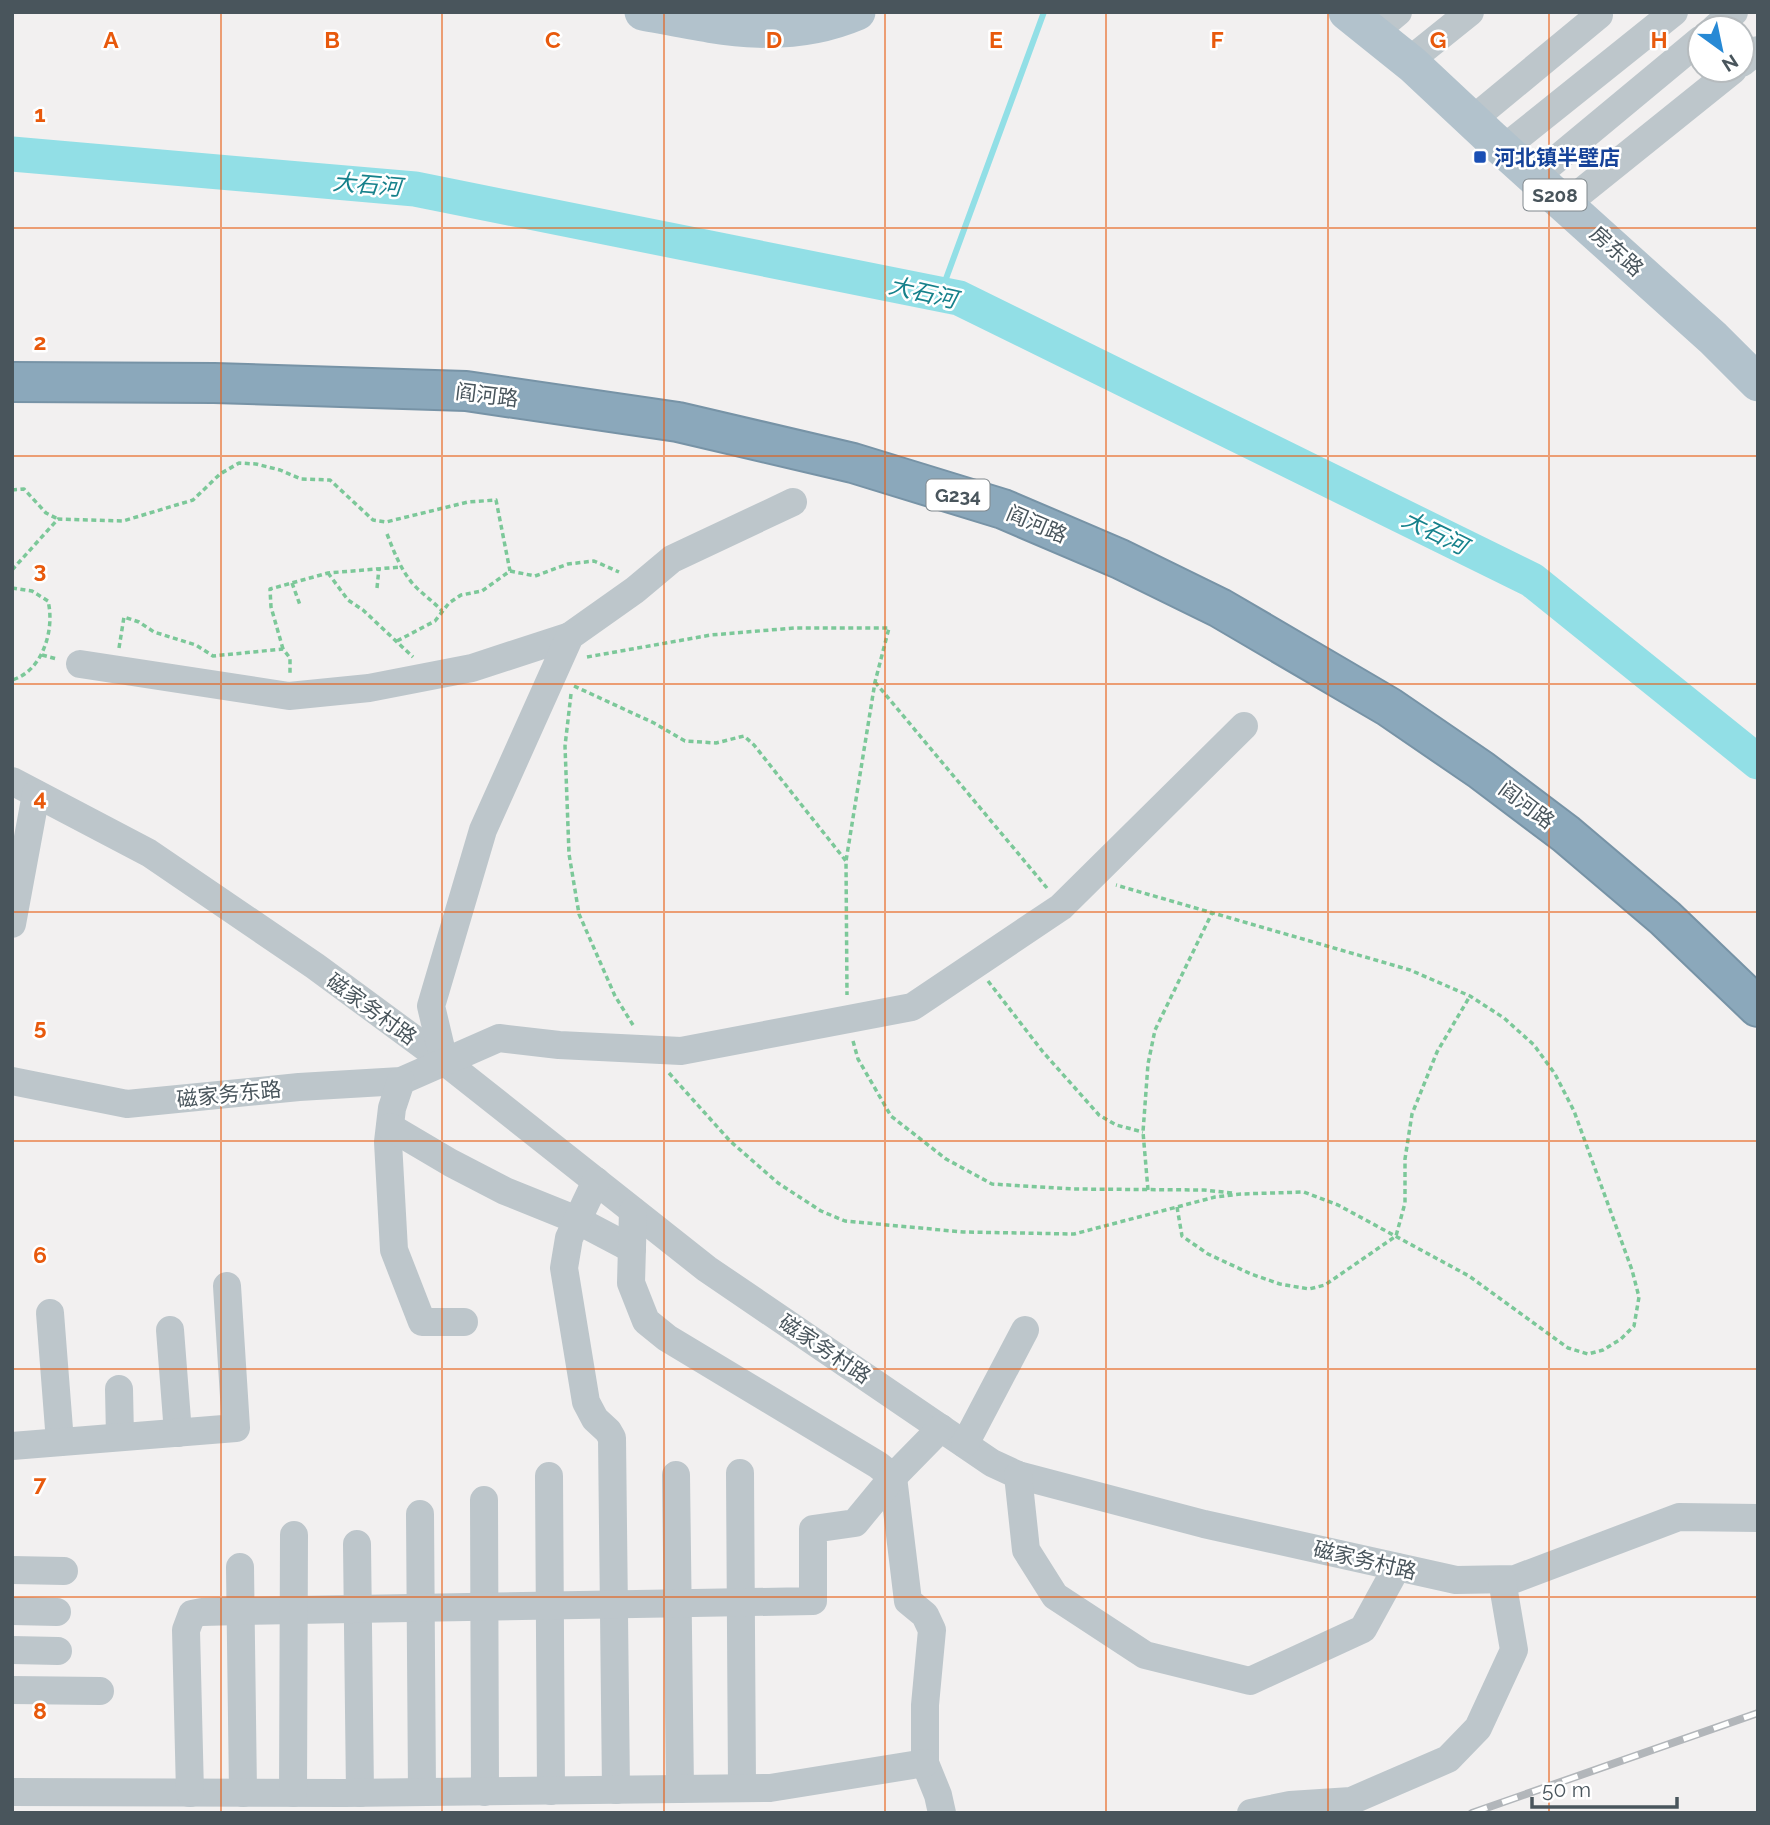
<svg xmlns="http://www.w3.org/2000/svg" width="1770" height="1825" font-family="Raleway,'Noto Sans SC',sans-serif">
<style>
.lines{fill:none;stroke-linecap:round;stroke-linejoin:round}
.stream{stroke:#92dfe6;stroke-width:6}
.river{stroke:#92dfe6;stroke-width:35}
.highway-casing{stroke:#7793a6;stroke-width:42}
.path{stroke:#7cc899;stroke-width:3.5;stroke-dasharray:5 3.5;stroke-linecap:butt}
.minor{stroke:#bdc6cb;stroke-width:28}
.major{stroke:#b2c2cc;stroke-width:37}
.highway{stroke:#8ba8bb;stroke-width:38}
.rail-casing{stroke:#b2b6ba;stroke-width:8}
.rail{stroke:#fff;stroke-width:5;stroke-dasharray:16;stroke-linecap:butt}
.grid{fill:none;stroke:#e8590c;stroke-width:2;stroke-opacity:0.55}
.transit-dot{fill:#1a4fb4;stroke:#fff;stroke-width:2.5}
.labels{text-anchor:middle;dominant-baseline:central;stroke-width:5;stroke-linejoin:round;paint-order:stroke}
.shield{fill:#fff;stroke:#80888d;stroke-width:2}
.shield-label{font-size:19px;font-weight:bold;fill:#49555c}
.transit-label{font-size:21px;font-weight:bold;fill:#164399;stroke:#fff;text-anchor:start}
.street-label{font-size:21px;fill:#49555c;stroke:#fff}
.water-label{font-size:23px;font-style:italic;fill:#16818b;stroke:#fff}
.grid-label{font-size:23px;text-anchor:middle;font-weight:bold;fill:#e8590c;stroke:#fff;stroke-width:5;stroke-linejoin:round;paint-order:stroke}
</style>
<rect width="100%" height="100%" fill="#f2f0f0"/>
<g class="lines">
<polyline class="stream" points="940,295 1044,12"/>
<polyline class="river" points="12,154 415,189 959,298 1532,580 1758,762"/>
<defs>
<polyline id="highway" points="12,382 214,383 466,391 678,422 853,463 1003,509 1120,559 1220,608 1389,707 1481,770 1566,834 1665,918 1758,1007"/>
</defs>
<use href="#highway" class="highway-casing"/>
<g class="path">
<polyline points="12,490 24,489 46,513 58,519"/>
<path d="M387,534C394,552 401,570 413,584C422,594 433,601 442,611"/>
<polyline points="12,570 58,519 123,521 193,500 220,474 239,463 256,464 280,470 301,479 330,480 373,520 386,522 468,502 496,500 510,571"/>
<polyline points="328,573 348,600 363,610 413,657"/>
<polyline points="292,583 300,605"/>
<path d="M12,588L32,591L48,601C55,629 43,671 12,680"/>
<polyline points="377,588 379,568"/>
<polyline points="397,641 435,621 449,603 461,595 482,591 510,571 535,576 568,564 594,561 619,572"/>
<polyline points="119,648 124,617 139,622 154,632 196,645 213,656 283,649 290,658 290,673"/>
<polyline points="283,649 271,607 270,589 328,573 401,567"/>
<polyline points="42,655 57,659"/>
<polyline points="587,657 711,635 794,628 889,628 875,682 846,861 847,995"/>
<polyline points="875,682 1047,888"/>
<polyline points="574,686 654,723 685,741 716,743 744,736 754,745 846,861"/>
<polyline points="571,694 565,746 569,854 579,914 615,996 633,1025"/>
<polyline points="988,981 1043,1052 1099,1115 1116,1125 1143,1132"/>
<polyline points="853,1041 858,1059 891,1116 946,1159 992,1184 1074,1189 1204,1190 1232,1193"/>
<polyline points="669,1073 730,1141 778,1183 821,1211 845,1221 963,1232 1074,1234 1215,1197 1241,1194 1304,1192 1338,1205 1469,1276 1568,1348 1588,1354 1603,1350 1621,1339 1634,1326 1639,1297 1632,1270 1574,1111 1555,1074 1534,1045 1504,1018 1470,996 1410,970 1116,885"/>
<polyline points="1148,1190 1143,1132 1148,1064 1155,1030 1212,913"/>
<polyline points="1177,1207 1182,1236 1208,1254 1251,1274 1280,1284 1309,1289 1325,1285 1396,1236 1405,1203 1405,1159 1412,1114 1437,1052 1470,996"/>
</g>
<g class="minor">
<polyline points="1715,28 1734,12"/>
<polyline points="1373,33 1398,12"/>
<polyline points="1409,61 1470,12"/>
<polyline points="1742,63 1758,50"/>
<polyline points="1472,120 1599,15"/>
<polyline points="1503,149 1674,12"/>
<polyline points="1535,177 1700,40"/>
<polyline points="1565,205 1733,70"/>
<polyline points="80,664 289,696 369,688 472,668 570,636"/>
<polyline points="12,781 149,853 315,966 444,1061 707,1269 992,1463 1018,1475 1204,1524 1456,1580 1515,1579 1679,1517 1758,1518"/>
<polyline points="12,924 36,794"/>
<polyline points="444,1061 431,1006 483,830 570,636 635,590 672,559 793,502"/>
<polyline points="12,1081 127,1104 299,1087 401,1081 499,1038 559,1045 681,1051 912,1007 1061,907 1244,726"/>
<polyline points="401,1081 392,1108 388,1142 394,1250 422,1322 464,1322"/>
<polyline points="390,1127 451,1163 505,1191 577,1220 632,1249"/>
<polyline points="596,1181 569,1238 564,1268 586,1402 595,1419 608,1431 612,1438 616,1790"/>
<polyline points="633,1211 631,1283 646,1321 667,1338 878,1465 893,1477 908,1601 925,1615 932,1630 925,1705 925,1763 938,1795 942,1813"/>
<polyline points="50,1313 60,1442"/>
<polyline points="170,1330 178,1433"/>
<polyline points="119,1389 120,1437"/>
<polyline points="965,1444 1025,1330"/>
<polyline points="12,1446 236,1428 227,1286"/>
<polyline points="740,1473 742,1788"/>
<polyline points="676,1475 680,1789"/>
<polyline points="1018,1475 1026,1550 1055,1596 1145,1655 1250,1681 1363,1629 1397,1567"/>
<polyline points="549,1476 551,1791"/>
<polyline points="484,1500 485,1792"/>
<polyline points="420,1514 422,1792"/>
<polyline points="357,1544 360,1793"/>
<polyline points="240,1567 243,1793"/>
<polyline points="12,1570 64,1571"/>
<polyline points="12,1611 57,1612"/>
<polyline points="12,1650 58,1651"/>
<polyline points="12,1690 100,1691"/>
<polyline points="12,1792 345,1793 770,1788 925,1763"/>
<polyline points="190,1793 186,1630 192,1614 202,1612 240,1611 813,1601 813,1529 855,1523 893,1477 941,1428"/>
<polyline points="293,1793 294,1535"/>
<polyline points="1251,1813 1290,1805 1351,1801 1448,1759 1478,1728 1514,1650 1502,1580"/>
</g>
<g class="major">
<path d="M643,12C717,26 784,43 857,12"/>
<polyline points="1347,12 1413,65 1491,138 1713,338 1758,383"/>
</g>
<use href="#highway" class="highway"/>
<defs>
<polyline id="rail" points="1472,1813 1758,1713"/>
</defs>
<use href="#rail" class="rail-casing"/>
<use href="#rail" class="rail"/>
</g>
<path class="grid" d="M221,12V1813M442,12V1813M664,12V1813M885,12V1813M1106,12V1813M1328,12V1813M1549,12V1813M12,228H1758M12,456H1758M12,684H1758M12,912H1758M12,1141H1758M12,1369H1758M12,1597H1758"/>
<rect class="transit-dot" x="1473" y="150" width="14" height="14" rx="3.5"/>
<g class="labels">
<g class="shield">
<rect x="1523.5" y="179.5" width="63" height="31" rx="5"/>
<rect x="926.5" y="479.5" width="63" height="31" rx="5"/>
</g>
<g class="shield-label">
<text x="1555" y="195">S208</text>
<text x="958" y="495">G234</text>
</g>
<g class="transit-label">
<text x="1494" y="157">河北镇半壁店</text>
</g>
<g class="street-label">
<text transform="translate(1617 251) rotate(42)">房东路</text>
<text transform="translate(487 395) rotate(7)">阎河路</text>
<text transform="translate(1037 524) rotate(23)">阎河路</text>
<text transform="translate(1527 805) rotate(37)">阎河路</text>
<text transform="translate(372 1009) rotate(36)">磁家务村路</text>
<text transform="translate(229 1094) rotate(-6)">磁家务东路</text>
<text transform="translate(825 1349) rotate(34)">磁家务村路</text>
<text transform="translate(1365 1560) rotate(13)">磁家务村路</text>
</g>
<g class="water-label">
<text transform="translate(367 184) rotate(5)">大石河</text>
<text transform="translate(923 292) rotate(13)">大石河</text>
<text transform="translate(1435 532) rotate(26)">大石河</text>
</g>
</g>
<g class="grid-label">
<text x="111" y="48">A</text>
<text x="332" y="48">B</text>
<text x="553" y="48">C</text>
<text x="774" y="48">D</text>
<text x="996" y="48">E</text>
<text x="1217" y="48">F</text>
<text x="1438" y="48">G</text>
<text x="1659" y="48">H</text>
<text x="40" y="122">1</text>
<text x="40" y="350">2</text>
<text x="40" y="578">3</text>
<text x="40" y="806">4</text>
<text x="40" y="1035">5</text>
<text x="40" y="1263">6</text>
<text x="40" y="1491">7</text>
<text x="40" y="1719">8</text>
</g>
<rect width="1770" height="1825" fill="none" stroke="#49555c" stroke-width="28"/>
<g transform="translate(1721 49) rotate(147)"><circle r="33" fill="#ffffff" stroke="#b6bbbe" stroke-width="2"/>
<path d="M0-5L12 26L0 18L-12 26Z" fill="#2789d5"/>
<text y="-10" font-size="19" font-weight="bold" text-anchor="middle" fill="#49555c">N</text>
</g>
<path d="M1532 1797v10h145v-10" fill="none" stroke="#49555c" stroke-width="3.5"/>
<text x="1542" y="1797" font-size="21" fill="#49555c" stroke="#ffffff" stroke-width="5" paint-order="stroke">50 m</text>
</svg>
